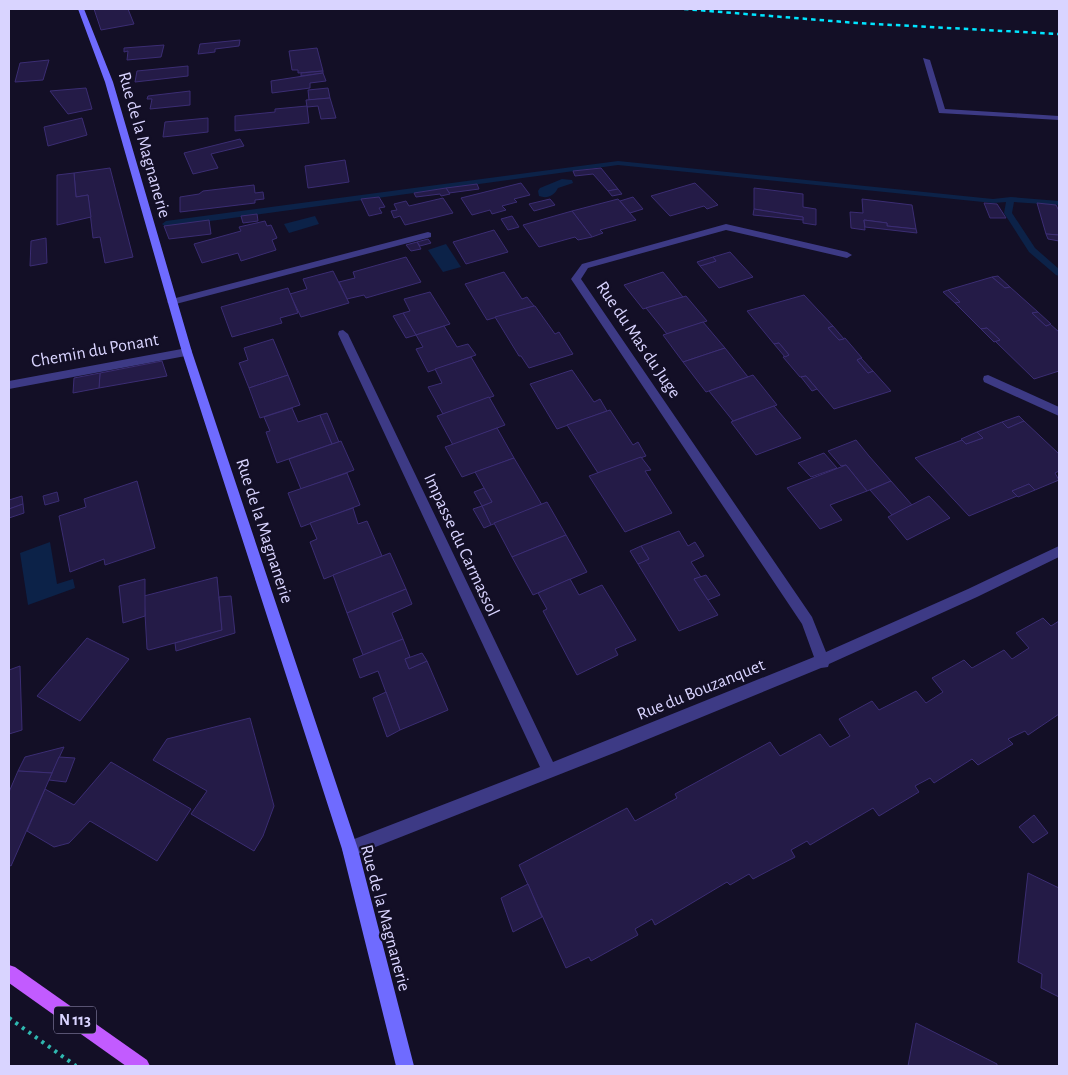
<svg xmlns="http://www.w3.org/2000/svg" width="1068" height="1075" font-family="'Alegreya Sans',sans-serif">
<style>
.water{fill:#0c2248}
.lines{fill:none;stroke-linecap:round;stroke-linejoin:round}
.stream{fill:#0c2248;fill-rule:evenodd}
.building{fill:#241b47;stroke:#3b2d73}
.path{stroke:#2fb8b0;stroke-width:4;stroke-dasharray:3 5;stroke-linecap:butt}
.lane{fill:#3d3a85;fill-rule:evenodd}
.street{fill:#3d3a85;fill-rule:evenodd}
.secondary{fill:#6f6bff;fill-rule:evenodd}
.primary{fill:#c25bff;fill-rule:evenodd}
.rail{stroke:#00e5ff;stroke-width:2.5;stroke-dasharray:4.5 4;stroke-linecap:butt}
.labels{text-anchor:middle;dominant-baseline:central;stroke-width:4.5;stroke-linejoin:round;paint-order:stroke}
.shield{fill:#130f26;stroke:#9e99be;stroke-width:1}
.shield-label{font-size:16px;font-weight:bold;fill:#d9d4ff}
.street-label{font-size:18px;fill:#d9d4ff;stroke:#130f26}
</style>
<rect width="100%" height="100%" fill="#130f26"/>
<g class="water">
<path d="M562,179L572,180L573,183L558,188C554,196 547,199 539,196L538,191L540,188Z"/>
<polygon points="315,216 319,224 289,233 284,224"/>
<polygon points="446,244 461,267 443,272 428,250"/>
<polygon points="50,542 57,584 73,579 75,588 28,605 20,553"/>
</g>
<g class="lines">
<polygon class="stream" points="618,161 993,199 1011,197 1059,201 1059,205 1014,202 1012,213 1035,248 1059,269 1059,276 1056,275 1029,252 1004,213 1006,202 993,203 618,165 166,227 162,224 166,221"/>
</g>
<g class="building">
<polygon points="94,9 128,9 134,24 101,30"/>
<polygon points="240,40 239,46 215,49 215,52 198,54 200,44"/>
<polygon points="164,45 161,57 127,60 128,51 124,52 124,48"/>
<polygon points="317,48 323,71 298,73 298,70 292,70 289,51"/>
<polygon points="49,60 43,80 15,82 20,63"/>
<polygon points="188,66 188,76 135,82 137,71"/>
<polygon points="323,71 323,73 301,76 301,73"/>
<polygon points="323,73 326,81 310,83 310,88 272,93 271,81"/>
<polygon points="86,88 92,109 68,114 50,91"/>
<polygon points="328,88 330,98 309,100 308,90"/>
<polygon points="190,91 190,105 150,109 152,99 147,99 148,96"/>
<polygon points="330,98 336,118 321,119 318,106 307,107 306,100"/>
<polygon points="307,106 309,123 235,131 235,116 275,112 275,109"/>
<polygon points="82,118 87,135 48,146 44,127"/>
<polygon points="208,118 208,132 163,137 165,122"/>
<polygon points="240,139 244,146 211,154 218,168 193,174 184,153"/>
<polygon points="345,160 349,182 308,188 305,166"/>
<polygon points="110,168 133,257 105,263 100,237 93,238 88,195 76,197 74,173"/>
<polygon points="601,168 618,189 608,191 593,174 575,176 573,171"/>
<polygon points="74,173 76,197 88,195 91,217 57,225 57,175"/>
<polygon points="521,183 530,195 514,199 517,202 502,206 506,210 492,214 490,210 472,215 461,198"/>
<polygon points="695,183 718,205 707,209 704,206 670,216 651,196"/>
<polygon points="477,184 479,189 449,193 446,188"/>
<polygon points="254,185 255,193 263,192 264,199 255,200 255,203 180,212 180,197 199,194 203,191"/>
<polygon points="446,188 450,194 441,196 440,194 416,197 414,193"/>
<polygon points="754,188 803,194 803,207 816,209 816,225 803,223 803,217 754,209"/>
<polygon points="618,189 622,194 612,196 608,191"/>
<polygon points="379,197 385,207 379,208 382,213 369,216 361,199"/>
<polygon points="633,197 643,209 630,213 620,201"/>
<polygon points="443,198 453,213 405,225 400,216 394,218 391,211 397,210 394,204 406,201 409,206"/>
<polygon points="550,199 555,205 534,211 529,204"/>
<polygon points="618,199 636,220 600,230 603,233 592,237 572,211"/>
<polygon points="862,199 912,205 916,229 887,226 887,223 864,220 865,230 851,228 850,212 863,213"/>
<polygon points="984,203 997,204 1006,218 990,218"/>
<polygon points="1037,203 1056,205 1059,211 1059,235 1046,234"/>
<polygon points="754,209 803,217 803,220 753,215"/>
<polygon points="572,211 592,237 578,240 575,237 539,247 523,225"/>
<polygon points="257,214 258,221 243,223 241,216"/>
<polygon points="512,216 519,227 508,230 501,219"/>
<polygon points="209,220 211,234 169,239 164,226"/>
<polygon points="864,220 887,223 887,226 916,229 917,233 865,227"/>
<polygon points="265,221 267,226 271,225 277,238 272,240 276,250 241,261 238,253 202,263 194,244 241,231 239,227"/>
<polygon points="494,230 508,252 466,264 453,242"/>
<polygon points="1046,234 1059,235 1059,241 1048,239"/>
<polygon points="46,238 47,263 30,266 31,241"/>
<polygon points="428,239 431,243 420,246 417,242"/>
<polygon points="417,242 421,249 411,251 406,245"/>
<polygon points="730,252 753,277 719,288 700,266 716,261 713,257"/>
<polygon points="406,257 421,282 366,298 364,295 347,299 339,282 355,278 353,272"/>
<polygon points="713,257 716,261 700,266 697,262"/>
<polygon points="333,271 349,303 301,317 290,294 307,289 303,279"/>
<polygon points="504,272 522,299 527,297 534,306 487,320 465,284"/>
<polygon points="663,272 683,297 643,309 624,285"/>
<polygon points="998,276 1010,287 1005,288 992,277"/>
<polygon points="992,277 1005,288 1010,287 1038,312 1032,313 1046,326 1050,324 1059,332 1059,371 1034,379 995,341 1000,340 987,328 981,329 955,303 960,302 948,290"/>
<polygon points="288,288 298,313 280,318 282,323 232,337 221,307"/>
<polygon points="948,290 960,302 955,303 943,292"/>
<polygon points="430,292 450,324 416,335 403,313 410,311 404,299"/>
<polygon points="804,295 833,326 828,328 839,340 845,338 862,358 857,360 868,373 873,371 891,391 834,409 806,376 800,377 783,357 789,355 779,343 774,344 747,311"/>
<polygon points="686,296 707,321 667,334 646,308"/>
<polygon points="534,306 535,306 555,334 559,332 573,354 529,368 521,356 519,356 495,317"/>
<polygon points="1038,312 1051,324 1046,326 1032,313"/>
<polygon points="403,313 416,335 406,338 393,316"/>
<polygon points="703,322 725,348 683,362 663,335"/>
<polygon points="444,326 457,347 468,344 476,355 428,372 416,349 423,347 416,335"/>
<polygon points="833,326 844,339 839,340 828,328"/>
<polygon points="987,328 1000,340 994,342 981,329"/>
<polygon points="273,339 288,375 249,388 239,363 248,360 244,348"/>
<polygon points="779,343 789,355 785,357 774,344"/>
<polygon points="725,348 748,377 706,392 683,362"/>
<polygon points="471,357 494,396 443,414 428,387 442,383 435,369"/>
<polygon points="861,358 873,371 868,373 857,360"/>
<polygon points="162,361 167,376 99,388 100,373"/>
<polygon points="572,370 594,402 600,399 607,411 557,429 530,384"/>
<polygon points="100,373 99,388 73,393 74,378"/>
<polygon points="288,375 300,405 260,418 249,388"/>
<polygon points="753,375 777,405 733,421 709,391"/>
<polygon points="806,376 817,389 812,391 801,377"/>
<polygon points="489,397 505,425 453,445 437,416"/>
<polygon points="774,406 801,438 756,455 731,422"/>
<polygon points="292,408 298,422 320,415 332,444 277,463 266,432 270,431 264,417"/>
<polygon points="610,410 633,445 638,442 646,456 598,473 567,425"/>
<polygon points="327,413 339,442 332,444 320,415"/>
<polygon points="1019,416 1024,421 1008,428 1002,422"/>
<polygon points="1024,421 1059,454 1059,471 1055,473 1059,480 1035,490 1029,484 1012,491 1017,496 969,516 915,458 962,440 966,444 983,438 977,432 1002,422 1008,428"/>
<polygon points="497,428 514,458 462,477 445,447"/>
<polygon points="977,432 983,438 966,444 961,439"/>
<polygon points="856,440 869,456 891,481 867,491 846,465 841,466 828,451"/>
<polygon points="341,441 354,470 301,489 289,459"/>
<polygon points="824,453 837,468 811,477 798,463"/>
<polygon points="641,457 651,470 645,471 672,513 625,532 589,476"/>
<polygon points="514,458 542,505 491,525 482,506 492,502 475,472"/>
<polygon points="846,465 867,491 830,505 842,520 820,529 787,488"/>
<polygon points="347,473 360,505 301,527 288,493"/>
<polygon points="137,481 155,548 105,565 104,559 70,572 59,516 86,507 84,499"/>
<polygon points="891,481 912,505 892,515 870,490"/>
<polygon points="1029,484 1035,490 1018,497 1012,491"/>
<polygon points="484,488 492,502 482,506 474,492"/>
<polygon points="57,492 59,501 45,505 43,496"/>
<polygon points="22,496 23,504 9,509 9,500"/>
<polygon points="929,496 950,518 907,540 888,517"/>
<polygon points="547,502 566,535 512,557 494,523"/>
<polygon points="23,504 24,513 9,518 9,509"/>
<polygon points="482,506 491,525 484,528 473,509"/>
<polygon points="353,508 358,524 367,521 382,556 324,579 310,542 317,539 310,523"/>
<polygon points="679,531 688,546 695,542 704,556 691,562 701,577 694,579 718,615 679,631 638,564 649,559 641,546"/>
<polygon points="566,535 587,572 533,595 512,557"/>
<polygon points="641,546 649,559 638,564 630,551"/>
<polygon points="390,553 406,589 347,613 333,575"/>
<polygon points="706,575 720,595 708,600 694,579"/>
<polygon points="217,577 222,630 149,650 147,649 144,596"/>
<polygon points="145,579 145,616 123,623 119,586"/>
<polygon points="570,579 579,595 602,585 636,640 615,649 618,655 577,675 543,611 547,609 538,593"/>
<polygon points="406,589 412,604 392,613 403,639 363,655 347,613"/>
<polygon points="231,596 235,633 176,651 175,643 222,630 219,597"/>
<polygon points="1043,618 1051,626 1059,621 1059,714 1028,735 1025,731 1008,739 1013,744 978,765 972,759 934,783 930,778 915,786 919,792 879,816 873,808 810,845 807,841 791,850 795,857 753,879 749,874 730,885 727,882 655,925 652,919 635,929 638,935 591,961 589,957 566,968 519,865 627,808 635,821 677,798 675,794 770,742 780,756 820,734 830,747 850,736 839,719 872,701 879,710 916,691 926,703 943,692 932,678 964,660 972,668 1004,650 1012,659 1029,648 1016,633"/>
<polygon points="87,638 129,659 80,721 37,696"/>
<polygon points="403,639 410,657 405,659 409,669 427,661 448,710 400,730 378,671 360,678 353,659"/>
<polygon points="422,653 427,661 409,669 405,659"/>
<polygon points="20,666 22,730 9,734 9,670"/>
<polygon points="386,692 400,730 387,737 373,698"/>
<polygon points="250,718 274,806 263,836 254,851 191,814 207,791 153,760 167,739"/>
<polygon points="64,747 52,773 18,771 25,757"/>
<polygon points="59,757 75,758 66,782 49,780"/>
<polygon points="111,762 191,809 157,861 90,821 69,843 54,847 27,831 45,789 74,805"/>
<polygon points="18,771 52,773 11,866 9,865 9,792"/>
<polygon points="1034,815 1048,833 1033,843 1019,827"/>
<polygon points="1028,873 1059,888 1059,997 1041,988 1042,974 1018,962"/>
<polygon points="528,884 542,917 513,932 501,898"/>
<polygon points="916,1023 997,1064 997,1066 908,1066"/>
</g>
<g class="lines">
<polyline class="path" points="9,1018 76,1066"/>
<g class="lane">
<polygon points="923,58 930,60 945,109 1059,116 1059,120 939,113"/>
<polygon points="428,232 431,233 431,237 172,305 167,302 172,299"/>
<polygon points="988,375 1059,407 1059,416 984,382 983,379 984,376"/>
</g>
<g class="street">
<polygon points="726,224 847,252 852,255 847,258 726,230 588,268 581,279 812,617 826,652 968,589 1059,546 1059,557 977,597 829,664 828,667 821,668 619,751 350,857 344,855 342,849 344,843 540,767 338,334 339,331 343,330 348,334 553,762 814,657 802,624 571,279 582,264"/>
<polygon points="187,348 191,349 192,352 191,355 9,389 9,381"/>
</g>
<polygon class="secondary" points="78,9 84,9 113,82 192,352 358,849 414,1066 396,1066 342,849 182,352 105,82"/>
<polygon class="primary" points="9,965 15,967 147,1060 150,1066 126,1066 9,983"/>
<polyline class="rail" points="684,9 857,23 1059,34"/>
</g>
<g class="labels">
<rect class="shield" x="54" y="1006.5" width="42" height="27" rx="4"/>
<g class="shield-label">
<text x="75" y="1020">N 113</text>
</g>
<g class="street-label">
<text transform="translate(144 145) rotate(74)">Rue de la Magnanerie</text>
<text transform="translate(638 340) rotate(56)">Rue du Mas du Juge</text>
<text transform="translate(95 351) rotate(-10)">Chemin du Ponant</text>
<text transform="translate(264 531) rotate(72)">Rue de la Magnanerie</text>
<text transform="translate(461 545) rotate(65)">Impasse du Carmassol</text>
<text transform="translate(701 690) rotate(-22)">Rue du Bouzanquet</text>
<text transform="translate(385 918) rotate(75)">Rue de la Magnanerie</text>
</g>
</g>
<rect width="1068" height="1075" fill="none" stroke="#d9d4ff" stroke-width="20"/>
</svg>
